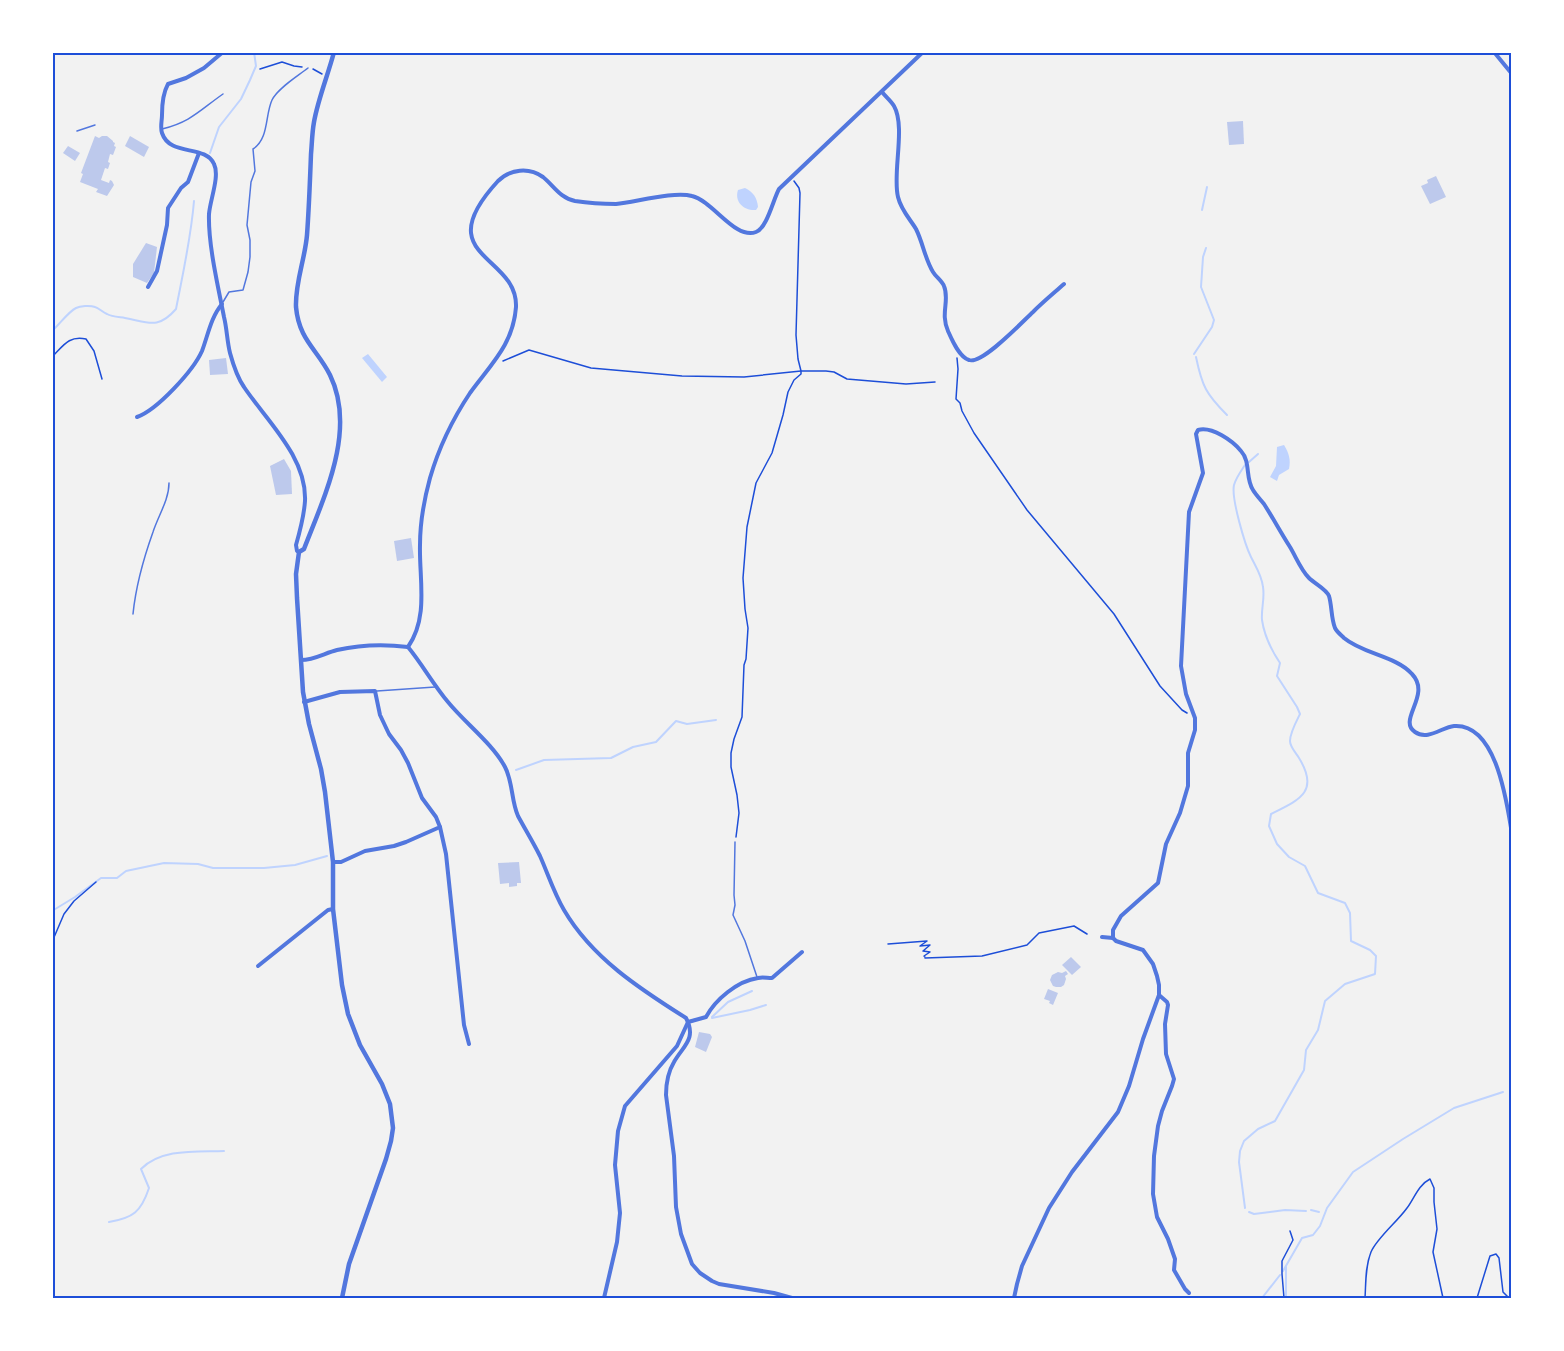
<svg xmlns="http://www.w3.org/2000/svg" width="1564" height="1351" font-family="'Sofia Sans Condensed',sans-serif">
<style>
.water{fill:#bfd3fe}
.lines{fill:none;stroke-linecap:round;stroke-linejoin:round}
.stream{stroke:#bfd3fe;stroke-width:2}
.building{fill:#bdc9ec}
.path{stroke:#1d4ed8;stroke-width:1.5}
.service{stroke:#5277de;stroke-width:1.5}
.minor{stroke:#5277de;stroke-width:4}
.tertiary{stroke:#5277de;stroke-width:4.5}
.neatline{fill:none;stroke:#1d4ed8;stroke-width:2}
</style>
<rect width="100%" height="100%" fill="#f2f2f2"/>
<g class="water">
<path d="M745,188C753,192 757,197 758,207L756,210C744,211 734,202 738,190Z"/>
<polygon points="368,354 387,377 382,382 362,358"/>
<path d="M1284,445C1289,453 1291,460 1289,469L1279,475L1277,481L1270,477L1276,466L1277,447Z"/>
</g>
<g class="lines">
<g class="stream">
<polyline points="210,153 219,127 241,99 250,80 256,66 254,52"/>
<polyline points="1202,210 1207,187"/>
<path d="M52,331C60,324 68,312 76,308C80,306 90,305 95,307C99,308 102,312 107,314C112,317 119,317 125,318C148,322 158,330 176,309C183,273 191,238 194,201"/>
<polyline points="1194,354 1212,327 1214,320 1201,287 1203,257 1206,248"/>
<path d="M1196,357C1202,386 1206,394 1227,415"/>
<polyline points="1249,462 1258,454"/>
<polyline points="516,770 544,760 611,758 633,747 656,742 676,721 687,724 716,720"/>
<polyline points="52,911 75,897 101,878 117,878 126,871 164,863 198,864 213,868 264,868 295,865 327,856"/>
<polyline points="712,1017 728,1002 752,991"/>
<polyline points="712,1018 750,1010 766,1005"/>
<path d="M1245,1208L1239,1162L1240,1151L1244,1141L1258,1129L1275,1121L1304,1070L1306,1050L1318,1030L1325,1001L1345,984L1375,974L1376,956L1370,950L1351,941L1350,913L1345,903L1318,893L1305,866L1289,857L1277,844L1269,826L1271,814C1299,800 1320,792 1299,758C1296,753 1290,747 1290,741C1290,733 1296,722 1300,714L1297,707L1277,676L1280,663C1272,651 1264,634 1262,620C1261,609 1265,598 1263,587C1262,576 1256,567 1251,557C1245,545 1231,498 1234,485C1236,478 1241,471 1245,465"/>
<polyline points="1311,1210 1319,1212"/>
<polyline points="1249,1212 1254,1214 1285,1210 1306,1211"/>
<path d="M109,1222C133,1218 141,1212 149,1188L141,1169C162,1148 197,1152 224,1151"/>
<polyline points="1283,1271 1302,1238 1313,1235 1320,1226 1327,1208 1353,1172 1403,1139 1454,1108 1503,1092"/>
<polyline points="1262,1298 1280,1275"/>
<polyline points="1286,1298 1286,1267"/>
</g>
</g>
<g class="building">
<polygon points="1243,121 1244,144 1229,145 1227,122"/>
<polygon points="95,136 99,138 102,136 107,136 113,141 113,142 115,143 114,146 116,147 113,155 110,154 108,162 110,163 108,169 105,168 101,180 109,183 110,180 112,181 114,185 107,196 96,192 98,189 80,182 83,174 81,173"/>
<polygon points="130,136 149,147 144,157 125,146"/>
<polygon points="68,146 80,153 75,161 63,153"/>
<polygon points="1436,176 1446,197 1430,204 1421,186 1428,183 1427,180"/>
<polygon points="146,243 157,247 154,273 147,283 133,277 133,264"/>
<polygon points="226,358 228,374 210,375 209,360"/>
<polygon points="284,459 291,471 292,494 276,495 270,466"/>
<polygon points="411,538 414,558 397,561 394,541"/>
<polygon points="519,862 521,883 517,883 517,886 509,887 509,883 500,884 498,863"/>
<polygon points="1071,957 1081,967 1072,975 1062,965"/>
<polygon points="1066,971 1068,974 1065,976 1066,979 1064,985 1061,987 1056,987 1053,986 1050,980 1052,975 1058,972 1062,973"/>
<polygon points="1048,989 1058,993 1053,1005 1049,1003 1050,1001 1044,999"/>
<polygon points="699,1032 710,1034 712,1037 706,1052 695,1047"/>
</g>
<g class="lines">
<g class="path">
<polyline points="260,69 282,62 294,66 302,67"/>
<polyline points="313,69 322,74"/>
<path d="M52,357C63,346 69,335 86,339L94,351L102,379"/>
<polyline points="957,358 958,369 956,399 960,403 962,411 974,433 1027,510 1114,614 1160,686 1182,710 1187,713"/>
<polyline points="503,361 529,350 591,368 682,376 744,377 801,371 826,371 834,372 847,379 906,384 935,382"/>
<polyline points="736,837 739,813 737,795 731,767 731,753 734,739 742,717 744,665 746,659 748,628 745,609 743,578 747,527 756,483 772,453 783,415 788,392 794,380 801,374 801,371 798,359 796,335 800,193 799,188 794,181"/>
<polyline points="52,942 64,914 74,901 96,882"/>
<polyline points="888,944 927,941 920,946 930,945 923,951 930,952 924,956 925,957"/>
<polyline points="925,958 982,956 1027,945 1039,933 1074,926 1087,934"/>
<polyline points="1284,1298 1282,1274 1282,1261 1293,1240 1290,1231"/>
<path d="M1365,1298C1366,1283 1365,1267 1371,1252C1377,1238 1397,1222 1407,1208C1414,1199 1418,1185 1430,1179L1434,1188V1202L1437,1229L1433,1252L1443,1298"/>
<polyline points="1477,1298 1490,1256 1496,1254 1499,1258 1503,1292 1509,1298"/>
</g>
<g class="service">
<path d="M162,129C191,122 200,110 223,94"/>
<polyline points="77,131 95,125"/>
<path d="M223,302L229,292L243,290L248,272L250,257V240L247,225L251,182L255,171L253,149C269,139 265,115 272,100C278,88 298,76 308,68"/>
<path d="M133,614C136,584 143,560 153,532C158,516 169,500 169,483"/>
<polyline points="377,691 435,687"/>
<polyline points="735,842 734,895 735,905 733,915 745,941 757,977"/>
</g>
<g class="minor">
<path d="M223,52L204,68L186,78L168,84C163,93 162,105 162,115C162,121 160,127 162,133C170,157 205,144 214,164C220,176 210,200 209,214C208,244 218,286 224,317C227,329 227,341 230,353C233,364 237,377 244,387C266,420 307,457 305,501C304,516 300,531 296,545L297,551L299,552"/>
<polyline points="1494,52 1512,74"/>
<path d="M882,92C886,97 891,101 894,106C906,127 892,174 898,197C901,210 910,219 916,229C923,243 925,259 933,272C936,277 942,281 944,286C950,300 940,313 948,331C952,340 959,357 969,360C982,365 1023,321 1033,312C1043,302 1054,293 1064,284"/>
<polyline points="148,287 157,271 167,225 168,208 181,188 188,182 199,153"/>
<path d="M137,417C157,410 193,371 202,351C208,335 211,317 222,304"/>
<path d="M408,647C429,617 419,579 420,545C420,523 424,500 430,478C439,447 452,420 470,393C491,364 513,345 516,307C518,254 427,258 498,181C510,169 529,167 543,177C554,186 560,198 575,201C588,203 603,204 616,204C636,202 674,191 692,196C713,201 735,240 756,232C767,228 773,200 779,189L923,52"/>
<path d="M408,647C422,664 433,684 448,702C465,723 493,744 505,767C513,782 511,800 518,816C525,829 533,842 540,856C548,874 554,893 564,910C592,958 640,989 686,1018C697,1039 683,1046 674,1062C668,1072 666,1084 666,1095L674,1156L676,1207L681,1234L692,1264L700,1273L712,1281L719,1284L774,1293L792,1298"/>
<path d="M301,660C314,660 325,653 337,650C359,645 385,644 408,647"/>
<polyline points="304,702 340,692 375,691 380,715 389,734 401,750 408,763 422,798 436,817 440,827 406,842 394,846 365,851 341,862 333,862"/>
<polyline points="440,827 446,854 464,1025 469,1044"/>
<path d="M1113,938V930L1121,916L1158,883L1166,844L1180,813L1188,786V753L1195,730V718L1186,694L1181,666L1189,512L1203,473L1196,434L1198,430C1212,426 1233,441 1241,451C1251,462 1245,478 1253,490C1256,495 1260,499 1264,504C1273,518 1281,533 1290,547C1296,557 1301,570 1309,578C1315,584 1326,589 1329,596C1332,606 1331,618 1335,628C1337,632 1341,635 1344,638C1363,654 1396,656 1412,674C1432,695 1397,720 1415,732C1428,741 1442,727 1454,726C1497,723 1507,804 1512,834"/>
<polyline points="258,966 328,910 333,909"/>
<polyline points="1159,995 1167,1002 1168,1005 1165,1024 1166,1054 1174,1079 1172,1086 1162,1111 1158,1126 1154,1156 1153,1194 1157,1217 1168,1239 1175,1259 1174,1270 1185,1289 1189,1293"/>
<path d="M604,1298L617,1242L620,1213L615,1165L618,1131L625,1106L677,1046L688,1022L706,1017C715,1000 737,981 758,978C762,977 767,978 772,978L802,952"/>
<polyline points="1014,1298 1017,1284 1022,1266 1049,1208 1072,1172 1118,1112 1129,1086 1143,1039 1159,995 1159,985 1157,976 1153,964 1143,950 1116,941 1113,938 1102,937"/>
</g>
<path class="tertiary" d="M334,52C328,75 318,99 314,122C312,133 312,143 311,154C310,181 309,208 307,235C305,259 295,283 296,307C299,340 317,349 330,375C357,430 324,497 304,549L299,552L296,574L297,598L303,692L309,724L321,769L325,792L333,862V909L342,985L348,1014L360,1045L382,1084L390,1104L393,1128L391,1141L386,1159L349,1264L342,1298"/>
</g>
<rect width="1564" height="1351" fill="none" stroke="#ffffff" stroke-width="108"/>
<rect x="54" y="54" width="1456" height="1243" class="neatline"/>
</svg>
